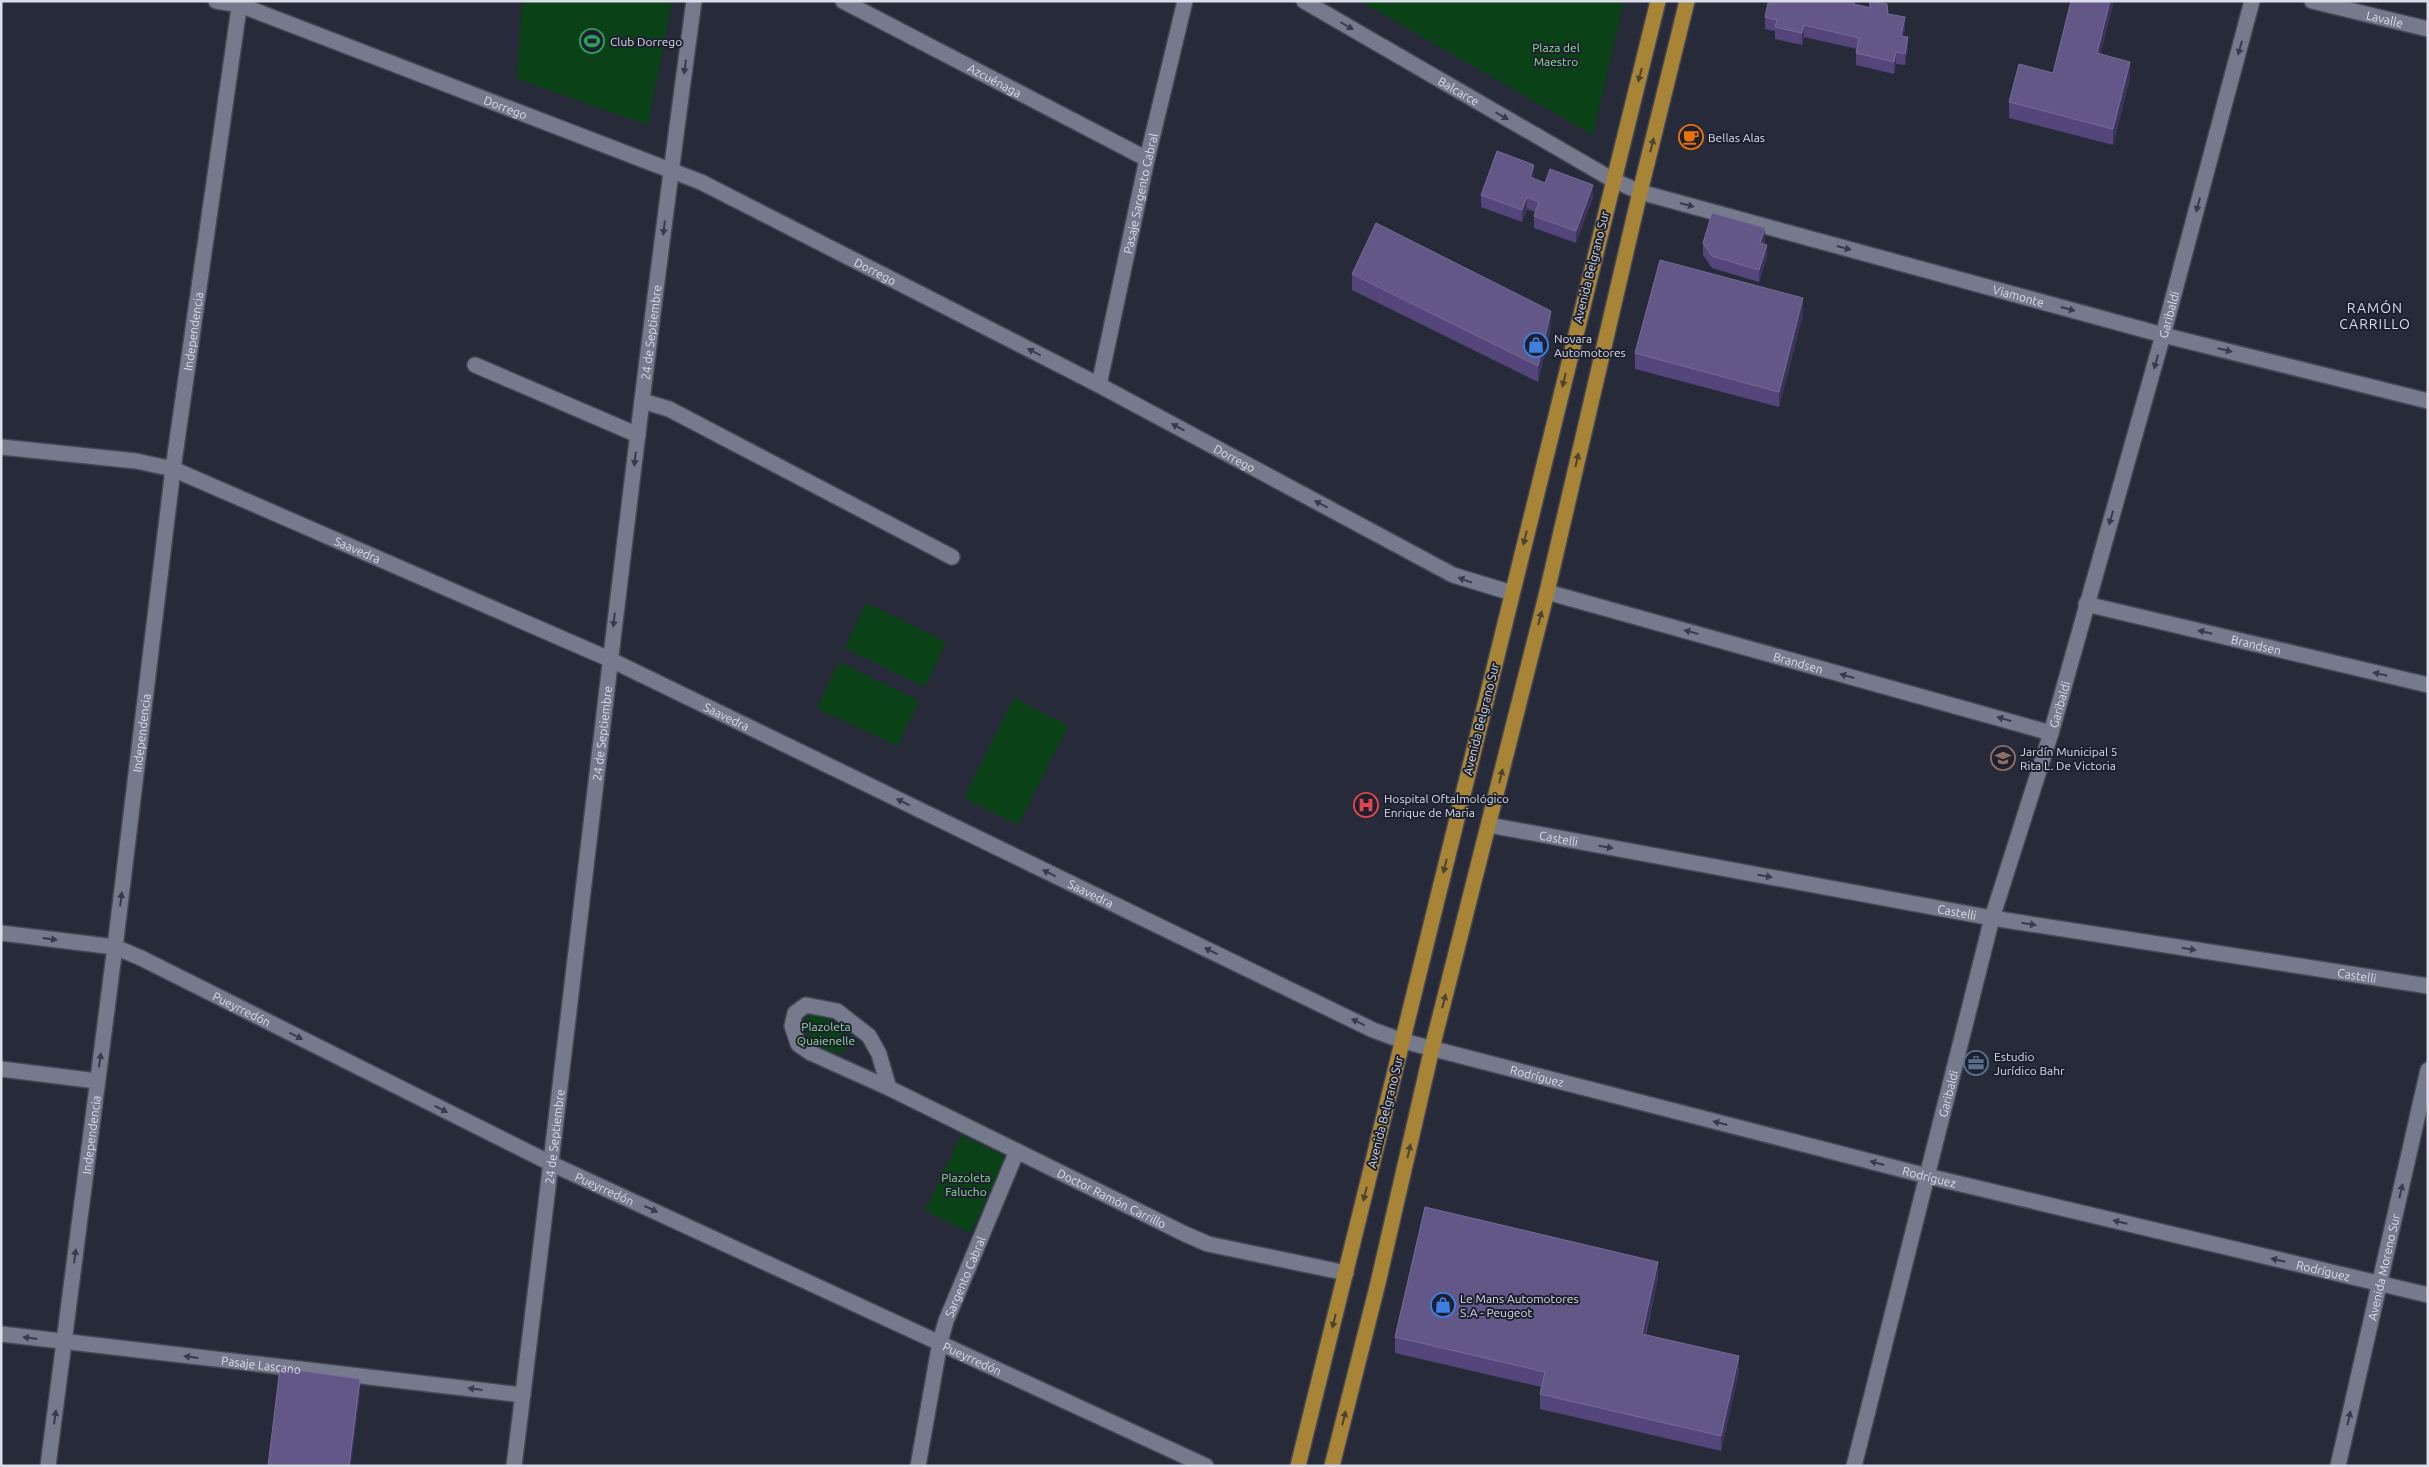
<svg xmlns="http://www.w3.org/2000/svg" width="2429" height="1467" font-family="Ubuntu,sans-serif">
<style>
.green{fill:#0b4116}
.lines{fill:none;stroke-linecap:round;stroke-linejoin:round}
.minor-casing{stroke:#454754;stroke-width:18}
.tertiary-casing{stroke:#454754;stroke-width:18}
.trunk-casing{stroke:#454754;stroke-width:18}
.minor{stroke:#767a8d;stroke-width:15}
.tertiary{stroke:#767a8d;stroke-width:15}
.trunk{stroke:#a78436;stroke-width:15}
.wall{fill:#54467b}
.shaded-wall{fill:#3c345c}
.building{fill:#635787;stroke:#766c96}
.oneway{fill:#383b4b}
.oneway2{fill:#4d4331}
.labels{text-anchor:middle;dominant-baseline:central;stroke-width:4;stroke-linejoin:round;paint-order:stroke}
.street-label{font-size:12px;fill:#dbdee8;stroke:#1d202f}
.poi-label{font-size:12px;fill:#dbdee8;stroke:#1d202f;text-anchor:start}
.park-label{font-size:12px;fill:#90dd96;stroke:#1d202f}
.neighbourhood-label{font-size:14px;letter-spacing:1px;fill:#dbdee8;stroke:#1d202f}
</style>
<rect width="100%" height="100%" fill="#262a39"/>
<g class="green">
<polygon points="522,1 672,2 648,125 517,79"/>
<polygon points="1360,1 1624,1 1593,135"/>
<polygon points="866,603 946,642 925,687 845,648"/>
<polygon points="839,662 919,701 897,746 817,708"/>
<polygon points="1014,698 1068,726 1018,825 964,798"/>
<path d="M820,1013C837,1021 840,1026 850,1042L846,1051C825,1055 807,1045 803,1022L811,1014Z"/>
<polygon points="961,1135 1007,1157 971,1233 925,1211"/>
</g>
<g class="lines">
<defs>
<g id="minor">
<path id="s1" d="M216,1L240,5L701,182L1099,385L1453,575L1512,593"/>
<path id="s2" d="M843,1L1147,159"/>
<path id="s3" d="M1304,1L1613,180L1640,192L2163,335L2428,401"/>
<path id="s4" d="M2312,1L2428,29"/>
<polyline points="475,365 638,435"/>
<path id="s5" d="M1099,385L1147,159L1185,1"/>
<polyline points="642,401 669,409 952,557"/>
<path id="s6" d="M1,447L136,461L173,469L609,659L1373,1030L1403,1041L1927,1176L2428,1295"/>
<path id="s7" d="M1547,592L2051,733"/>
<path id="s8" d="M2086,604L2428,685"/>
<path id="s9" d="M1489,825L1992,918L2428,986"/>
<path id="s10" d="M1,933L115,947L141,958L552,1164L1206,1466"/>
<polyline points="1,1069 97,1081"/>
<path id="s11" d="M889,1088L879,1054L869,1036L837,1011L806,1005L795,1013L792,1026L798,1044L811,1053L889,1088L1185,1234L1208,1244L1346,1273"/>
<path id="s12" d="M1,1334L523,1395"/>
<path id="s13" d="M514,1466C575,978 627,489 694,1"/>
<path id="s14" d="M918,1466L940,1342L946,1321L1017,1151"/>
<path id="s15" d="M1854,1466L1992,918L2051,733L2163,335L2252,1"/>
</g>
<g id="tertiary">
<path id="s16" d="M48,1466L115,947L173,469L240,1"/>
<path id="s17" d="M2338,1466L2428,1070"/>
</g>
<g id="trunk">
<polyline points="1298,1466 1658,1"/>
<polyline points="1332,1466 1378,1283 1432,1048 1547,592 1640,192 1687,1"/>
</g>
</defs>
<use href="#minor" class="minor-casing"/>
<use href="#tertiary" class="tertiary-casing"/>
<use href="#trunk" class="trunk-casing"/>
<use href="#minor" class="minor"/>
<use href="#tertiary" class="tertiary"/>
<use href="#trunk" class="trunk"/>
</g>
<g class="wall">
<polygon points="1855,1 1855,4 1869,7 1869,1 1888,14 1905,29 1903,36 1908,49 1905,65 1896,64 1894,74 1856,65 1856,53 1857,49 1804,37 1802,45 1775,39 1775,31 1765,29 1765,17"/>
<polygon points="2114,1 2100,54 2130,78 2113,145 2009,118 2009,102 2053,73"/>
<polygon points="1534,177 1534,179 1545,183 1593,197 1576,243 1534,228 1534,216 1535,212 1527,209 1522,222 1481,207 1481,195"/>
<polygon points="1765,240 1764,244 1767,257 1759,282 1712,268 1703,255 1703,243"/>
<polygon points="1352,274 1551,327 1538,382 1352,290"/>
<polygon points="1803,314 1779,407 1635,369 1635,353"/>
<polygon points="1658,1278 1646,1335 1739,1372 1721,1451 1540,1409 1540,1394 1541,1387 1395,1353 1395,1337"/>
</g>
<g class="shaded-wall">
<polygon points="2110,1 2114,1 2097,69 2097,53"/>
<polygon points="1905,17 1905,29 1901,47 1901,36"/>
<polygon points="1804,25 1804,37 1802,45 1802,33"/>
<polygon points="1908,37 1908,49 1905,65 1905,54"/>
<polygon points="1896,52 1896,64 1894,74 1894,62"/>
<polygon points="2130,62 2130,78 2113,145 2113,129"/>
<polygon points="1534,165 1534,177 1530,189 1530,177"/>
<polygon points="1593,185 1593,197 1576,243 1576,231"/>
<polygon points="1527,197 1527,209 1522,222 1522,210"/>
<polygon points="1765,228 1765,240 1760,255 1760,243"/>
<polygon points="1767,245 1767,257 1759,282 1759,270"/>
<polygon points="1803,298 1803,314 1779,407 1779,392"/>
<polygon points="1551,311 1551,327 1538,382 1538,366"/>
<polygon points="1658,1262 1658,1278 1642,1349 1642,1334"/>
<polygon points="1739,1356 1739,1372 1721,1451 1721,1436"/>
<polygon points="360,1379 360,1395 351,1466 349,1466"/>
</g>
<g class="building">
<polygon points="1775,1 1854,1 1853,4 1871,8 1869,1 1887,4 1888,14 1905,17 1901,36 1908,37 1905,54 1896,52 1894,62 1856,53 1859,38 1804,25 1802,33 1775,27 1777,20 1765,17 1768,3 1775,3"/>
<polygon points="2071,1 2110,1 2097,53 2130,62 2113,129 2009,102 2019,64 2053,73"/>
<polygon points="1497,151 1534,165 1530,177 1545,183 1550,169 1593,185 1576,231 1534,216 1539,202 1527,197 1522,210 1481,195"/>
<polygon points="1712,213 1765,228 1760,243 1767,245 1759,270 1712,256 1703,243"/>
<polygon points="1376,223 1551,311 1538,366 1352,274"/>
<polygon points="1660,260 1803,298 1779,392 1635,353"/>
<polygon points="1425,1207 1658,1262 1642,1334 1739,1356 1721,1436 1540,1394 1545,1372 1395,1337"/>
<polygon points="280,1368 360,1379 349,1466 268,1466"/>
</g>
<defs><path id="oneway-solid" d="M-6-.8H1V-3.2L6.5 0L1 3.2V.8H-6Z" transform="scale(1.25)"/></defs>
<g class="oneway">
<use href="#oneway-solid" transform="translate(1347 26) rotate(30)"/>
<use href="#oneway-solid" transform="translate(2240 48) rotate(105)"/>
<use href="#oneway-solid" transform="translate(685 67) rotate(98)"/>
<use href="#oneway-solid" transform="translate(1502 116) rotate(30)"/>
<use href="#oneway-solid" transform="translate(1687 205) rotate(15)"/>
<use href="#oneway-solid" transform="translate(2198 205) rotate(105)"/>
<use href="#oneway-solid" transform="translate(664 228) rotate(97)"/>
<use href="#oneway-solid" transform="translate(1844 248) rotate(15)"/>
<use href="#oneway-solid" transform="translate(2068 309) rotate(15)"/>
<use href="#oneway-solid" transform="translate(2225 350) rotate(14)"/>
<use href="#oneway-solid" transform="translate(1034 352) rotate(-153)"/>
<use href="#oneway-solid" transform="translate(2156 362) rotate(106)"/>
<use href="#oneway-solid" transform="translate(1178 427) rotate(-152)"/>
<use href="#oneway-solid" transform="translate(635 459) rotate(97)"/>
<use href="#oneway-solid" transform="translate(1321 504) rotate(-152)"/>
<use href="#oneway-solid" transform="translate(2111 518) rotate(106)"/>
<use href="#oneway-solid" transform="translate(1465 580) rotate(-160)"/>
<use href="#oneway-solid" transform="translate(614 620) rotate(97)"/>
<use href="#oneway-solid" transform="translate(1691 632) rotate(-164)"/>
<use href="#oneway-solid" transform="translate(2205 632) rotate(-167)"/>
<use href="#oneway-solid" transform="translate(2380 674) rotate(-167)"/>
<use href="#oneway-solid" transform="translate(1847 676) rotate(-164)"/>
<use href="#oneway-solid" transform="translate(2004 719) rotate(-164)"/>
<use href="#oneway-solid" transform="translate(903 802) rotate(-154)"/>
<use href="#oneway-solid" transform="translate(1606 847) rotate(10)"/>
<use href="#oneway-solid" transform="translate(1049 873) rotate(-154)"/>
<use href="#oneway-solid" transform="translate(1765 876) rotate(10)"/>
<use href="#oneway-solid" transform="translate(121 899) rotate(-83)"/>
<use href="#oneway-solid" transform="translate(2029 924) rotate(9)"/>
<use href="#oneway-solid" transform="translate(50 939) rotate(7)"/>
<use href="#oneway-solid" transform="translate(2189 949) rotate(9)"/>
<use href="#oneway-solid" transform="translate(1211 951) rotate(-154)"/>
<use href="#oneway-solid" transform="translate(1358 1022) rotate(-154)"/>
<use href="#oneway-solid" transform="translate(296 1036) rotate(27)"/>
<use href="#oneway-solid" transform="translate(100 1060) rotate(-82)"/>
<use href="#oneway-solid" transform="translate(441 1109) rotate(27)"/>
<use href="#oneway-solid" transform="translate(1720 1123) rotate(-165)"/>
<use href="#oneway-solid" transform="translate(1877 1163) rotate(-165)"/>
<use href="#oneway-solid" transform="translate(2401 1191) rotate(-77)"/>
<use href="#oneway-solid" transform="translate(651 1209) rotate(25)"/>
<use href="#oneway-solid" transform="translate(2120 1222) rotate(-167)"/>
<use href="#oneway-solid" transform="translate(75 1256) rotate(-83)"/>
<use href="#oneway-solid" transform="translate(2278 1260) rotate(-167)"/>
<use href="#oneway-solid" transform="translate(30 1338) rotate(-173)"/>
<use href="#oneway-solid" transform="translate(191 1357) rotate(-173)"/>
<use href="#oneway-solid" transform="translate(475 1389) rotate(-173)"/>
<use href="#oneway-solid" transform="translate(55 1417) rotate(-82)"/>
<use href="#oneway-solid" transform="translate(2349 1418) rotate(-77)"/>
</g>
<g class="oneway2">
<use href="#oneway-solid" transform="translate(1640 75) rotate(105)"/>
<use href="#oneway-solid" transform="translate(1652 145) rotate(-76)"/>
<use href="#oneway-solid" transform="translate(1564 380) rotate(104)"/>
<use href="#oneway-solid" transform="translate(1577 460) rotate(-77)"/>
<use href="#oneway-solid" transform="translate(1525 538) rotate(104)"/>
<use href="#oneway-solid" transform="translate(1540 618) rotate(-76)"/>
<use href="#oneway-solid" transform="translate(1501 776) rotate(-76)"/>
<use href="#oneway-solid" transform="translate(1445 866) rotate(104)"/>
<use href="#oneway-solid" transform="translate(1444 1001) rotate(-76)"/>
<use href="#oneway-solid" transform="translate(1409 1151) rotate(-77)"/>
<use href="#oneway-solid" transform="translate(1365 1194) rotate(104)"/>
<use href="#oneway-solid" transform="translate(1334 1321) rotate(104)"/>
<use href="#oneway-solid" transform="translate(1344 1418) rotate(-76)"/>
</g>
<defs>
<symbol id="stadium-ring" viewBox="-11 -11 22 22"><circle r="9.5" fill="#1d202f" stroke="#2e9e5b" stroke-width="1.5"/><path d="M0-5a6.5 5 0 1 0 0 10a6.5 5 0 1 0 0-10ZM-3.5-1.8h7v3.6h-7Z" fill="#2e9e5b"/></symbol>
<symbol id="cafe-ring" viewBox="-11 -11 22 22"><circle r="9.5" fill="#1d202f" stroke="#e8710a" stroke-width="1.5"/><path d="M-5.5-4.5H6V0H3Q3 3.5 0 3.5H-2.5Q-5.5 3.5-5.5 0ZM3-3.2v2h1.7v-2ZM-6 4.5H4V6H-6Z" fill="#e8710a"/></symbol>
<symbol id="shop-ring" viewBox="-11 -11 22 22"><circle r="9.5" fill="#1d202f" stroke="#3f7fe0" stroke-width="1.5"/><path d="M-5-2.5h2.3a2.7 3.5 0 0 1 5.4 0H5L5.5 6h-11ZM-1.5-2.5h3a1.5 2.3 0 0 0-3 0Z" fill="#3f7fe0"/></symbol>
<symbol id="school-ring" viewBox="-11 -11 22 22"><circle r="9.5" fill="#1d202f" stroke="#8d6e63" stroke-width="1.5"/><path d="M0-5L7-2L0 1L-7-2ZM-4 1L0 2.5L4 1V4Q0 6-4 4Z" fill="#8d6e63"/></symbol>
<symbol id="hospital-ring" viewBox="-11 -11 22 22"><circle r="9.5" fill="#1d202f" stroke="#e0444e" stroke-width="1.5"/><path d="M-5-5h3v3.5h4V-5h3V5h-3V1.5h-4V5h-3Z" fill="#e0444e"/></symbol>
<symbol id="office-ring" viewBox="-11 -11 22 22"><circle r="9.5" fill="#1d202f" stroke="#5c6f8a" stroke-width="1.5"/><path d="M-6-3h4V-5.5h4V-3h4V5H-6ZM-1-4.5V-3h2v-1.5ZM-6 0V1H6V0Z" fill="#5c6f8a"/></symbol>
</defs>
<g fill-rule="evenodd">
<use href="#stadium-ring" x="578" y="27" width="28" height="28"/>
<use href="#cafe-ring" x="1677" y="123" width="28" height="28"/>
<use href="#shop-ring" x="1522" y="331" width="28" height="28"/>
<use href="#school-ring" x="1989" y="744" width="28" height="28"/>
<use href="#hospital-ring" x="1352" y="791" width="28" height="28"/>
<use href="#office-ring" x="1962" y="1049" width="28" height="28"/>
<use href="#shop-ring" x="1429" y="1291" width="28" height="28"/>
</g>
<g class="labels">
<g class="street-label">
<text stroke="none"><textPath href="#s4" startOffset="75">Lavalle</textPath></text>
<text stroke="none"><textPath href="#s2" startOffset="171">Azcuénaga</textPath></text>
<text stroke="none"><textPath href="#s3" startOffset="179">Balcarce</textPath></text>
<text stroke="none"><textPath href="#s1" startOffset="309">Dorrego</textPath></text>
<text stroke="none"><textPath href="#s5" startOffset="196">Pasaje Sargento Cabral</textPath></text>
<text transform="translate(1591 267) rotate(-76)">Avenida Belgrano Sur</text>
<text stroke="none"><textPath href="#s1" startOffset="714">Dorrego</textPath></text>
<text stroke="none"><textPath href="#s3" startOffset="779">Viamonte</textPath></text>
<text stroke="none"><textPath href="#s15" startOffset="1194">Garibaldi</textPath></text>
<text stroke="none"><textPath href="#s16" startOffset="1144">Independencia</textPath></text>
<text stroke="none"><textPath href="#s13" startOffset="1142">24 de Septiembre</textPath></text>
<text stroke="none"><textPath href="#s1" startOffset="1119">Dorrego</textPath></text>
<text stroke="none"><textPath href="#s6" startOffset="375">Saavedra</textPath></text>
<text stroke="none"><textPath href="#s8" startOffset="175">Brandsen</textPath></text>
<text stroke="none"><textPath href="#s7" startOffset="261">Brandsen</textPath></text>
<text stroke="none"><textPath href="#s15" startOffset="789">Garibaldi</textPath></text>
<text stroke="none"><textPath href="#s6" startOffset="780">Saavedra</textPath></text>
<text transform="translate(1481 719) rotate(-76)">Avenida Belgrano Sur</text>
<text stroke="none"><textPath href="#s16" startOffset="739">Independencia</textPath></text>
<text stroke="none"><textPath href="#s13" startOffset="738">24 de Septiembre</textPath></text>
<text stroke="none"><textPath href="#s9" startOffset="71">Castelli</textPath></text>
<text stroke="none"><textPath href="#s6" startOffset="1185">Saavedra</textPath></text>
<text stroke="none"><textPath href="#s9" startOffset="476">Castelli</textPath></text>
<text stroke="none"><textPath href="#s9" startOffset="881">Castelli</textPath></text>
<text stroke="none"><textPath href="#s10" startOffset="256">Pueyrredón</textPath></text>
<text stroke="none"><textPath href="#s6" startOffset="1669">Rodríguez</textPath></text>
<text stroke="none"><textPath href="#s15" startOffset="384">Garibaldi</textPath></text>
<text transform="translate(1385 1112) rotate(-76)">Avenida Belgrano Sur</text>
<text stroke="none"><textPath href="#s16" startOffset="334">Independencia</textPath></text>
<text stroke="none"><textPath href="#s13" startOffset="332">24 de Septiembre</textPath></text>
<text stroke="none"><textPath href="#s6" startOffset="2074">Rodríguez</textPath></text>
<text stroke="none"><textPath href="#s10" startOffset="661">Pueyrredón</textPath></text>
<text stroke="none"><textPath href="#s11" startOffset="524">Doctor Ramón Carrillo</textPath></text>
<text stroke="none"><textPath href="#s17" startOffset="204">Avenida Moreno Sur</textPath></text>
<text stroke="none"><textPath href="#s6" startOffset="2479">Rodríguez</textPath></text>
<text stroke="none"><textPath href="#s14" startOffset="196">Sargento Cabral</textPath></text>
<text stroke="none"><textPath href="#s10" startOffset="1066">Pueyrredón</textPath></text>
<text stroke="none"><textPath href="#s12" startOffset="262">Pasaje Lascano</textPath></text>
</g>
<g class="poi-label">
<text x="610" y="41">Club Dorrego</text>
<text x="1708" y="137">Bellas Alas</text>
<text x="1554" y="338">Novara<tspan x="1554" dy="14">Automotores</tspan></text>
<text x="2020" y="751">Jardín Municipal 5<tspan x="2020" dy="14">Rita L. De Victoria</tspan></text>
<text x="1384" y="798">Hospital Oftalmológico<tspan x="1384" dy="14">Enrique de Maria</tspan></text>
<text x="1994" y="1056">Estudio<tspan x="1994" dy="14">Jurídico Bahr</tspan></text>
<text x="1460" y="1298">Le Mans Automotores<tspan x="1460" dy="14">S.A - Peugeot</tspan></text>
</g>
<g class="park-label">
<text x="1556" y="47">Plaza del<tspan x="1556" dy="14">Maestro</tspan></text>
<text x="826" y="1026">Plazoleta<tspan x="826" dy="14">Quaienelle</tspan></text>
<text x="966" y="1177">Plazoleta<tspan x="966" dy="14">Falucho</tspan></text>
</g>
<g class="neighbourhood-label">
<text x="2375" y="308">RAMÓN<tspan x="2375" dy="16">CARRILLO</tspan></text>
</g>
</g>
<rect width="2429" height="1467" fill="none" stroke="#dbdee8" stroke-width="5"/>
</svg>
